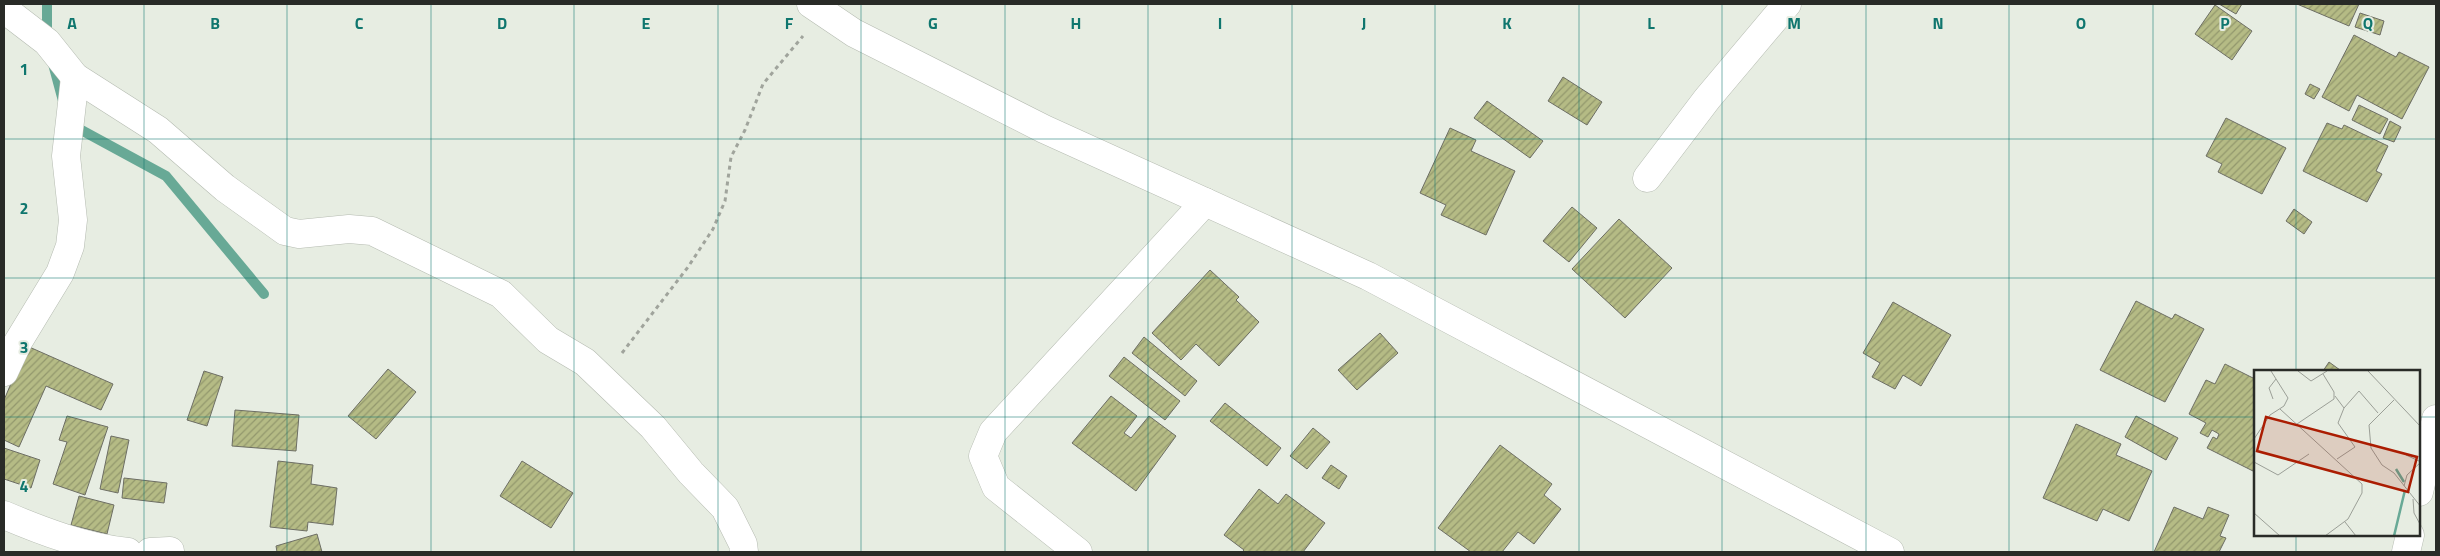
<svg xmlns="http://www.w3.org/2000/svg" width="2440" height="556" font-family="'Titillium Web',sans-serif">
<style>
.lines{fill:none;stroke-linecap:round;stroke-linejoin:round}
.stream{stroke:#68a996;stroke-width:10}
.building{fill:url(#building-hatch);stroke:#6d6e64}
.minor-casing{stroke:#b5bbb1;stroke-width:29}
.path{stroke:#a0a49c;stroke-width:3;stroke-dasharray:4 4;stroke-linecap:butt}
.minor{stroke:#fff;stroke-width:28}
.grid{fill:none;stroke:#0f766e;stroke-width:1;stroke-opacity:0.55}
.inset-river{fill:none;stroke:#68a996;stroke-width:2.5}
.inset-road{fill:none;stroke:#9b9f97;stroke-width:1}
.view{fill:#ab1d02;fill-opacity:0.15;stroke:#ab1d02;stroke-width:2.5}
.inset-edge{fill:none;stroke:#292b27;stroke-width:2.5}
.grid-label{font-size:16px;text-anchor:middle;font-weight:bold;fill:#0f766e;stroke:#e7ede2;stroke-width:4;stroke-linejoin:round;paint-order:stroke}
</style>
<defs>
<pattern id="building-hatch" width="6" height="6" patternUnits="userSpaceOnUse" patternTransform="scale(1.25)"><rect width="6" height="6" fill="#b5bb85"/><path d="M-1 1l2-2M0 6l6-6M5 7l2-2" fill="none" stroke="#93986d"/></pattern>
</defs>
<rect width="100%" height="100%" fill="#e7ede2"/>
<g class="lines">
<g class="stream">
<polyline points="47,4 47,38"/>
<polyline points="53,64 63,101"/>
<polyline points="72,125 166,176 264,294"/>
</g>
</g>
<g class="building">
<polygon points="2219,4 2242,4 2236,14"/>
<polygon points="2297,4 2359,4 2349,26"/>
<polygon points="2215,5 2252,31 2232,60 2195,34"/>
<polygon points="2360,13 2384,21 2380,35 2355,27"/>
<polygon points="2354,35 2396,57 2399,52 2429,67 2402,119 2357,95 2349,111 2322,97"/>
<polygon points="1563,77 1602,102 1587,125 1548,101"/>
<polygon points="2310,84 2320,89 2314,99 2305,94"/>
<polygon points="1487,101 1543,141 1530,158 1474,118"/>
<polygon points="2359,105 2388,119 2380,134 2352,120"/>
<polygon points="2226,118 2286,148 2262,194 2218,172 2222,164 2206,156"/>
<polygon points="2390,121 2401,127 2394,142 2383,138"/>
<polygon points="2327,123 2342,129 2344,125 2388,146 2376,171 2382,174 2367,202 2303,171"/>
<polygon points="1450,128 1476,140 1471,151 1515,171 1486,235 1441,215 1446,205 1420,193"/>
<polygon points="1572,207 1597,228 1569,262 1543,241"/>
<polygon points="2294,209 2312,222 2304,234 2286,221"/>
<polygon points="1619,219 1672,268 1625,318 1572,269"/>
<polygon points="1210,270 1239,297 1236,300 1259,322 1219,366 1196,344 1181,360 1152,333"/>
<polygon points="2136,301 2172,319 2175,314 2204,329 2165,402 2100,370"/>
<polygon points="1893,302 1951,335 1921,386 1903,375 1895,389 1872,377 1880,363 1863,353"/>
<polygon points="1380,333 1398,353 1357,390 1338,370"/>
<polygon points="1144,337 1197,381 1185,396 1132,353"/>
<polygon points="27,346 113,384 101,410 46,386 19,447 4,440 4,400"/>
<polygon points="1124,357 1180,401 1165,420 1109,376"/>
<polygon points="2329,362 2340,370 2339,371 2323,371"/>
<polygon points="2225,364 2253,378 2255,375 2255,472 2207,448 2213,437 2217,439 2219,434 2212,430 2208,437 2200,433 2206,423 2189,414 2206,380 2215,384"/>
<polygon points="388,369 416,392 376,439 348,416"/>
<polygon points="204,371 223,377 207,426 187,420"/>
<polygon points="1111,396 1137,416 1124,433 1131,438 1149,416 1176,436 1136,491 1072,443"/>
<polygon points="1225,403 1281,448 1267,466 1210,421"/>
<polygon points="235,410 299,415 296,451 232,446"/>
<polygon points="67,416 108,427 85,495 53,484 67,442 59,440"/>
<polygon points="2136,416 2178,438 2166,460 2125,437"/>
<polygon points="2076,424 2121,444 2116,455 2152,471 2129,521 2103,509 2097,521 2043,498"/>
<polygon points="1313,428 1330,442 1307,469 1290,456"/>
<polygon points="111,436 129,440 118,493 100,489"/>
<polygon points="1500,445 1552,484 1544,495 1561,509 1534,544 1518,532 1502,552 1471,552 1438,528"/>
<polygon points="4,448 40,460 31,488 4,479"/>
<polygon points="278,461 313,465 311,484 337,488 333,525 308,522 307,531 270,527"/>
<polygon points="522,461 573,493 551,528 500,496"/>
<polygon points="1331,465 1347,476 1339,489 1322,478"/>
<polygon points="124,478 167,483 164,503 122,498"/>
<polygon points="1259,489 1278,504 1286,494 1325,523 1303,552 1242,552 1244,550 1224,535"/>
<polygon points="79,496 114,505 107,534 71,525"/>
<polygon points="2174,507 2203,519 2208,507 2229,515 2220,536 2226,538 2219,552 2154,552"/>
<polygon points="317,534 322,552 277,552 276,546"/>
</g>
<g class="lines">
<defs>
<g id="minor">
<polyline points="811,4 854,33 1044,129 1368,276 1890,552"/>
<polyline points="4,9 47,42 75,77 158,130 225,188 285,231 299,234 349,229 372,231 501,294 548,340 585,362 653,427 691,473 725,508 743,544 744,552"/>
<polyline points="1647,178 1707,99 1787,4"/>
<polyline points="4,372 18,342 60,273 70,246 73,220 66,156 75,77"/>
<polyline points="2419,492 2436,419"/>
<path d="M4,515C44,532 84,547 128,552"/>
<polyline points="150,552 170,551"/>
<polyline points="1078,552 996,487 983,456 993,432 1205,202"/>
<polyline points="2406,552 2410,535"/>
</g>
</defs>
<use href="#minor" class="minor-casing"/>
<polyline class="path" points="622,353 688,267 713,229 725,201 731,157 745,130 763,84 803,36"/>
<use href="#minor" class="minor"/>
</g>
<path class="grid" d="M144,4V552M287,4V552M431,4V552M574,4V552M718,4V552M861,4V552M1005,4V552M1148,4V552M1292,4V552M1435,4V552M1579,4V552M1722,4V552M1866,4V552M2009,4V552M2153,4V552M2296,4V371M4,139H2436M4,278H2436M4,417H2255M2419,417H2436M2296,535V552"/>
<g transform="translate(2254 370)">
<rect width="166" height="166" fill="#e7ede2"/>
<path class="inset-river" d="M142,99L150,112M140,166L151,120"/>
<path class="inset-road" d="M44,1L57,11L73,1M114,1L167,57M81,26L90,38L84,53L101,77L83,89M19,29L15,18L22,9M140,30L115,55L117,78L128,95L140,103L167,137M90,38L105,21L124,43M26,39L108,114V123L94,149L71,166M43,54L80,29V22L69,4M0,69L16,45L30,36L34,28L17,1M0,92L24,105L55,84M150,116L153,105L167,92L152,85M159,129L160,143L167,156M0,143L26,166M91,152L102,166"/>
<path class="view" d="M12,47L163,87L154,122L3,81Z"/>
<rect width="166" height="166" class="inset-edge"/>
</g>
<g class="grid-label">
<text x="72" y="29">A</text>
<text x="215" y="29">B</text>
<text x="359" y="29">C</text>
<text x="502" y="29">D</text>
<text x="646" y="29">E</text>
<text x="789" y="29">F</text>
<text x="933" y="29">G</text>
<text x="1076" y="29">H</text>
<text x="1220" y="29">I</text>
<text x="1364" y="29">J</text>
<text x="1507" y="29">K</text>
<text x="1651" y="29">L</text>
<text x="1794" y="29">M</text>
<text x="1938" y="29">N</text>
<text x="2081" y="29">O</text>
<text x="2225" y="29">P</text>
<text x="2368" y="29">Q</text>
<text x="24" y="75">1</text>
<text x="24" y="214">2</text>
<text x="24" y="353">3</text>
<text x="24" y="492">4</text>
</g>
<rect width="2440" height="556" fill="none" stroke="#292b27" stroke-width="10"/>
</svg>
